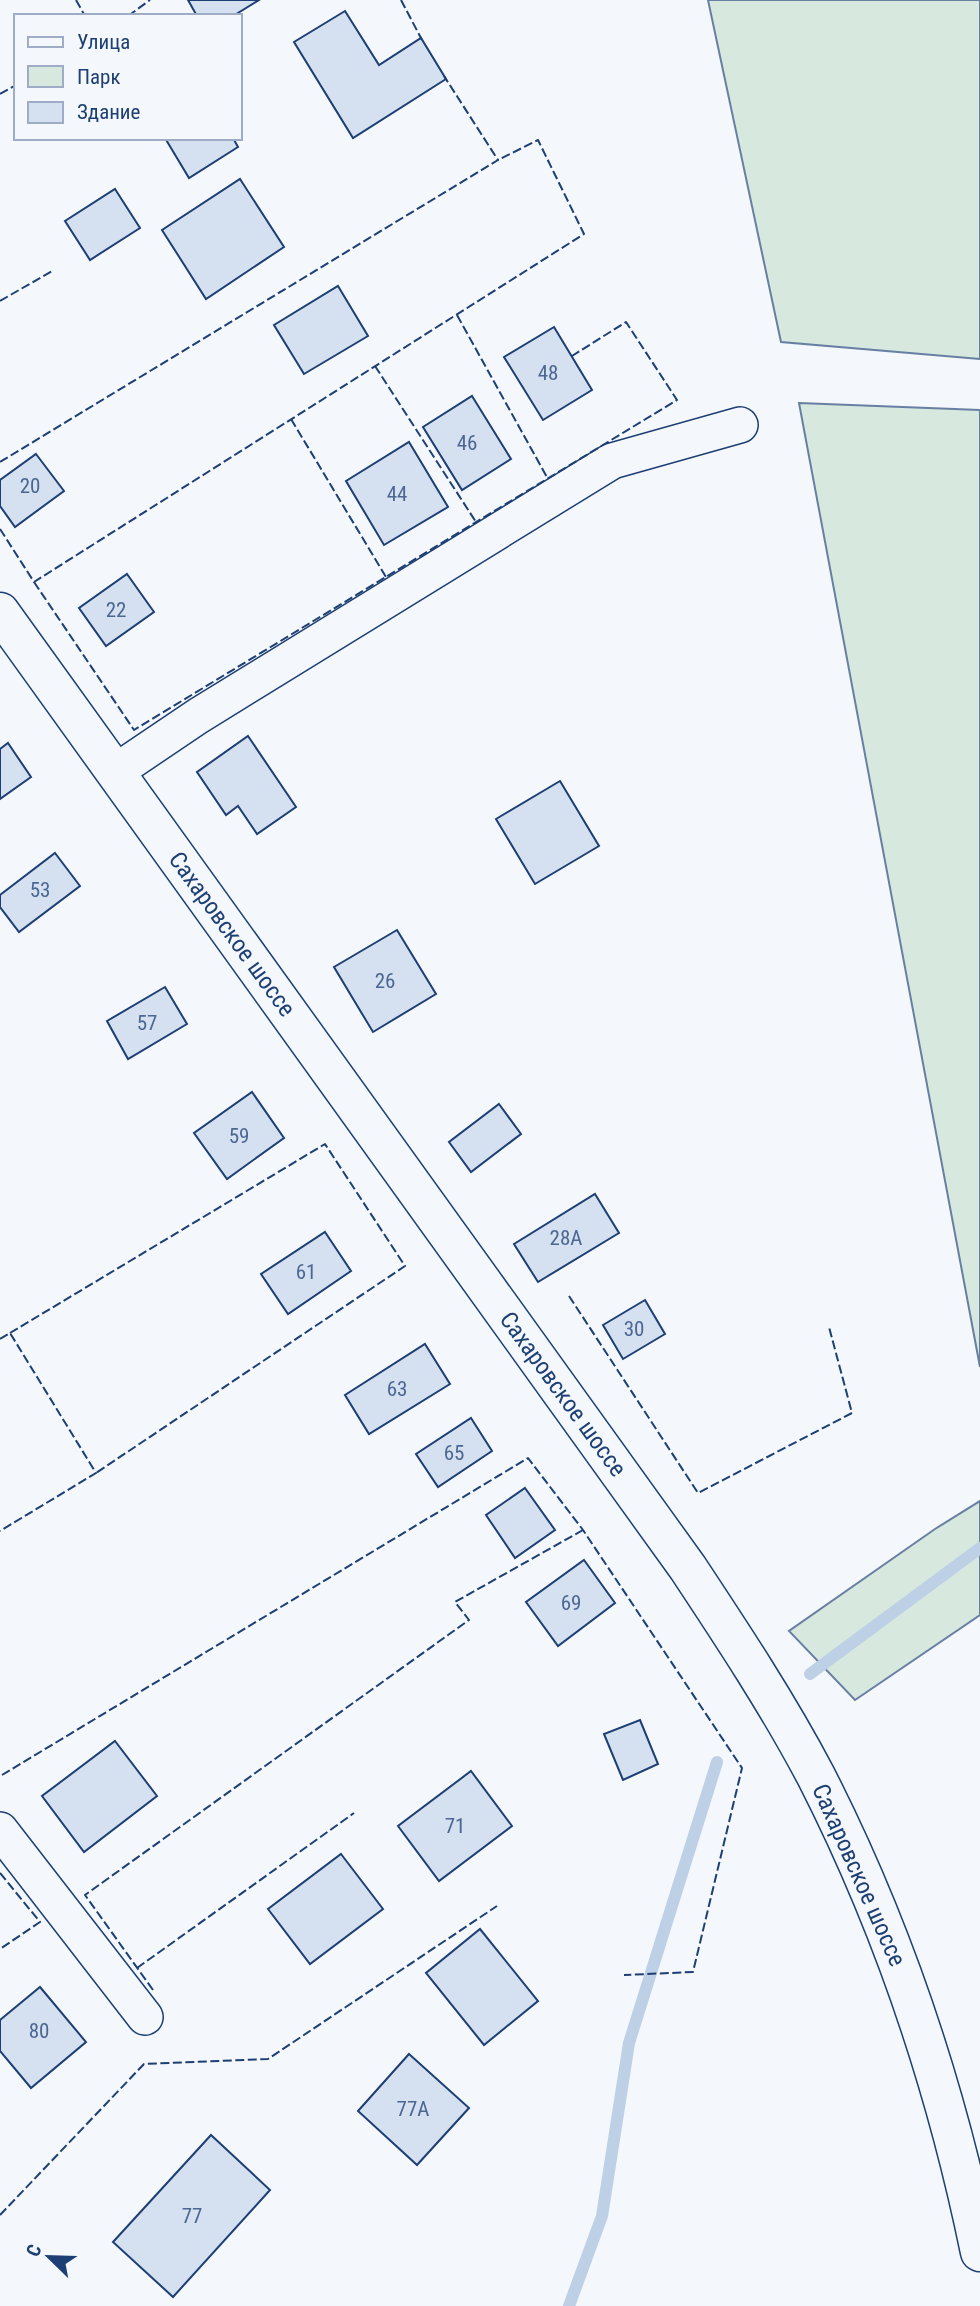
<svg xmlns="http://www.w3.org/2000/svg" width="980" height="2306" font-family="'Roboto Condensed',sans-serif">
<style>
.green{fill:#d7e8df;stroke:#687fa3;stroke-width:2}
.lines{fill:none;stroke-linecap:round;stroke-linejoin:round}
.stream{stroke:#bed0e5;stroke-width:12}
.building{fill:#d5e0f0;stroke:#1d3f73;stroke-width:2}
.street-casing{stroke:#1d3f73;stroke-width:38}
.secondary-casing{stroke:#1d3f73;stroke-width:41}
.street{stroke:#f4f7fb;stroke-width:35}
.secondary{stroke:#f4f7fb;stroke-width:38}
.fence{stroke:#1d3f73;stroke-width:2;stroke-dasharray:9 3.5;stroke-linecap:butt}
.labels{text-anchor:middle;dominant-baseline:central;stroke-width:5;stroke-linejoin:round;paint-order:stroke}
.number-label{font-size:21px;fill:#4b6792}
.street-label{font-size:24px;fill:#1d3f73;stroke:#f4f7fb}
</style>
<rect width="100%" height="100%" fill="#f4f7fb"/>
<g class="green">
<polygon points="708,0 980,0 980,359 781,342"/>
<polygon points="799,403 980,410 980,1367"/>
<polygon points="980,1501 980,1615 855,1700 789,1631 935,1529"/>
</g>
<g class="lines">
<g class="stream">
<polyline points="810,1674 980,1548"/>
<polyline points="569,2306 602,2216 629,2043 717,1762"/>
</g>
</g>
<g class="building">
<polygon points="188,0 259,0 233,16 197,16"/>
<polygon points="345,11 379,65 421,38 446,79 353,138 294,42"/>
<polygon points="165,138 233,138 238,147 189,178"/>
<polygon points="240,179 284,247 206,299 162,230"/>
<polygon points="115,189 140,228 90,260 65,221"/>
<polygon points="338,286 368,336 304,374 274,325"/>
<polygon points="554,327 592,390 543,420 504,357"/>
<polygon points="472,396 511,459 462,490 423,427"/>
<polygon points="409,442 448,507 384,545 346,481"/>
<polygon points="36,454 64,491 15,527 0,506 0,480"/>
<polygon points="127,574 154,612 106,646 79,608"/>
<polygon points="248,736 296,807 257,834 238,806 226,815 197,772"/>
<polygon points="8,743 31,777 0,799 0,749"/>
<polygon points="560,781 599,846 535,884 496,819"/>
<polygon points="55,853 80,886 19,932 0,907 0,895"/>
<polygon points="397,930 436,994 373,1032 334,967"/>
<polygon points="165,987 187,1024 128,1059 107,1021"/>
<polygon points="252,1092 284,1138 227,1179 194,1133"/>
<polygon points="499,1104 521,1134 471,1172 449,1142"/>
<polygon points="595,1194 619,1233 538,1282 514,1244"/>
<polygon points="325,1232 351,1271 288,1314 261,1274"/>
<polygon points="645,1300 665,1334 623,1359 603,1325"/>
<polygon points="425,1344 450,1384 369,1434 345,1395"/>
<polygon points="471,1418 492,1451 438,1487 416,1454"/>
<polygon points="525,1488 555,1530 515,1558 486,1515"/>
<polygon points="584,1560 615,1603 558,1646 526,1602"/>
<polygon points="640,1720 658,1764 623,1780 604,1734"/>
<polygon points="115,1741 157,1796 84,1852 42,1796"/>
<polygon points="471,1771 512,1826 439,1881 398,1826"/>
<polygon points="341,1854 383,1909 310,1964 268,1909"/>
<polygon points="480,1929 538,2001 484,2045 426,1973"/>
<polygon points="40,1987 86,2042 31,2088 0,2051 0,2020"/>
<polygon points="409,2054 469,2108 417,2165 358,2111"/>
<polygon points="211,2135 270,2190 173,2297 113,2242"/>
</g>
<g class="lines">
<defs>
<g id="street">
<polyline points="115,772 198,716 612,461 740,425"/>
<polyline points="0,1830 145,2017"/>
</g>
<path id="secondary" d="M0,612L688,1568C733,1636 778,1704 816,1776C893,1927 946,2086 980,2252"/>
</defs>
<use href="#street" class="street-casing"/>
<use href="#secondary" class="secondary-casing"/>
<use href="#street" class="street"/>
<use href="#secondary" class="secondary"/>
<g class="fence">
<polyline points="76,0 85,16"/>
<polyline points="401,0 422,40"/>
<polyline points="128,16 150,0"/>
<polyline points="0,94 16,85"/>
<polyline points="0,301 52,271"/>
<polyline points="457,315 548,479"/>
<polyline points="375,366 476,522"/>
<polyline points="291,419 386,577"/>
<polyline points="0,462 498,160 444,76"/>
<polyline points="0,529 34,582 584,234 538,140 498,160"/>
<polyline points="34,582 134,730 677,400 626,322 572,356"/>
<polyline points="569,1296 698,1493 852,1413 829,1327"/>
<polyline points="10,1333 325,1144 405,1266 96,1473"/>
<polyline points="0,1339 10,1333 96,1473 0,1531"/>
<polyline points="2,1775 528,1458 583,1530 742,1768 693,1972 624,1975"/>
<polyline points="0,1873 40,1922 0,1949"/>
<polyline points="137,1968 354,1813"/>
<polyline points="153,1990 85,1895 469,1620 455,1602 583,1530"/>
<polyline points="0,2215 144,2064 268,2059 497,1906"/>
</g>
</g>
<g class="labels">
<g class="number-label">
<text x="548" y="373">48</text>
<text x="467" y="443">46</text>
<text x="30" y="486">20</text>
<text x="397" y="494">44</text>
<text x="116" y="610">22</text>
<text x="40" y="890">53</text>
<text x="385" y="981">26</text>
<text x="147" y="1023">57</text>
<text x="239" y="1136">59</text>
<text x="566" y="1238">28А</text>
<text x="306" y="1272">61</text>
<text x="634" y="1329">30</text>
<text x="397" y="1389">63</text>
<text x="454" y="1453">65</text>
<text x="571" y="1603">69</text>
<text x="455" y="1826">71</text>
<text x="39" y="2031">80</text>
<text x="413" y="2109">77А</text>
<text x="192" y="2216">77</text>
</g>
<g class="street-label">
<text transform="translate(232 934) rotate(54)">Сахаровское шоссе</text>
<text transform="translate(563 1394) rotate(54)">Сахаровское шоссе</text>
<text transform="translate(859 1875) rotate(66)">Сахаровское шоссе</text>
</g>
</g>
<rect x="14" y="14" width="228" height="126" fill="#f4f7fb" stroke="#9eadc5" stroke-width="2"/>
<rect x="28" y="37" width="35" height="10" fill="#f4f7fb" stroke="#9eadc5" stroke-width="2"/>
<text x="77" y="49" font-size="21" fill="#1d3f73">Улица</text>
<rect x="28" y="66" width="35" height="21" fill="#d7e8df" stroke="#9eadc5" stroke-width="2"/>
<text x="77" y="84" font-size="21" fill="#1d3f73">Парк</text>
<rect x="28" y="102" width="35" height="21" fill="#d5e0f0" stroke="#9eadc5" stroke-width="2"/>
<text x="77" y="119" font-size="21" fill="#1d3f73">Здание</text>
<g transform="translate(49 2257) rotate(293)" stroke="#f4f7fb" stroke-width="5" paint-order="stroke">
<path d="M0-5L12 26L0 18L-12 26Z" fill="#1d3f73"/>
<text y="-10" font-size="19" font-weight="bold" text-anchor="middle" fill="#1d3f73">С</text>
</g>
</svg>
